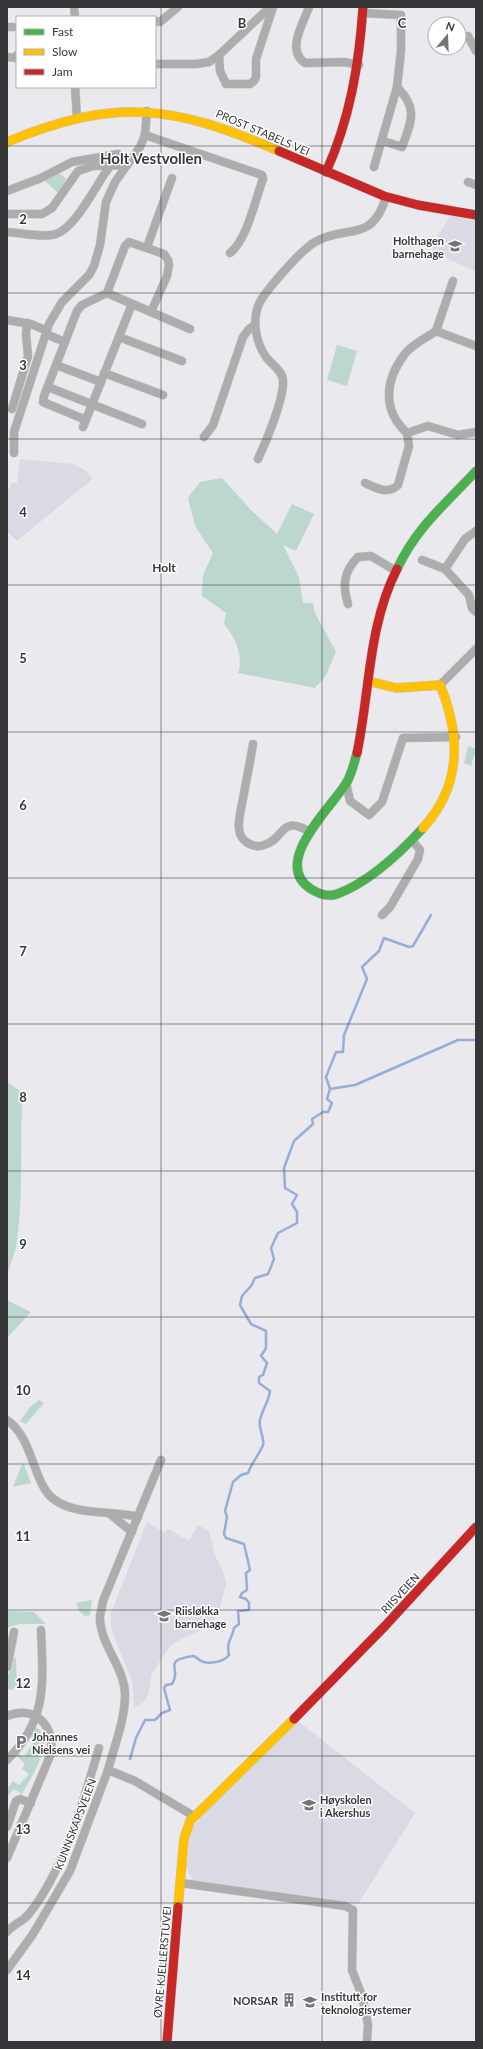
<svg xmlns="http://www.w3.org/2000/svg" width="483" height="2049" font-family="Lato,sans-serif">
<style>
.built{fill:#dadae4}
.green{fill:#bcd8ce}
.lines{fill:none;stroke-linecap:round;stroke-linejoin:round}
.stream{stroke:#95aed8;stroke-width:2.5}
.street-casing{stroke:#c6c6c9;stroke-width:9}
.fast-casing{stroke:#c6c6c9;stroke-width:10}
.slow-casing{stroke:#c6c6c9;stroke-width:10}
.jam-casing{stroke:#c6c6c9;stroke-width:10}
.street{stroke:#aeadad;stroke-width:8}
.fast{stroke:#4caf50;stroke-width:9}
.slow{stroke:#ffc107;stroke-width:9}
.jam{stroke:#c62828;stroke-width:9}
.grid{fill:none;stroke:#37373a;stroke-width:1;stroke-opacity:0.55}
.labels{text-anchor:middle;dominant-baseline:central;stroke-width:3;stroke-linejoin:round;paint-order:stroke}
.street-label{font-size:11px;fill:#37373a;stroke:#fff}
.poi-label{font-size:11px;font-weight:bold;fill:#37373a;stroke:#fff;text-anchor:start}
.neighbourhood-label{font-size:12px;font-weight:bold;fill:#37373a;stroke:#fff}
.district-label{font-size:15px;font-weight:bold;fill:#37373a;stroke:#fff}
.grid-label{font-size:13px;text-anchor:middle;font-weight:bold;fill:#37373a;stroke:#fff;stroke-width:3;stroke-linejoin:round;paint-order:stroke}
</style>
<rect width="100%" height="100%" fill="#e9e9ee"/>
<g class="built">
<polygon points="450,216 476,221 476,272 432,251 435,241"/>
<polygon points="20,459 73,464 85,470 92,478 90,481 17,541 7,531 7,489 10,489 11,483 17,483"/>
<polygon points="147,1522 165,1533 168,1529 189,1541 198,1525 209,1531 215,1555 223,1571 226,1584 219,1611 215,1619 199,1631 176,1642 169,1648 152,1673 148,1695 144,1702 134,1708 133,1684 115,1639 111,1626 111,1613"/>
<polygon points="298,1721 415,1813 358,1904 205,1882 193,1880 188,1872 187,1865 191,1829 219,1798"/>
</g>
<g class="green">
<polygon points="57,173 62,175 66,179 58,193 44,180"/>
<polygon points="337,345 357,351 347,386 327,380"/>
<path d="M222,478L252,511L277,534L292,504L314,514L296,551L283,545L299,577L303,603H313L315,613L336,652L325,677L315,688L238,673C244,657 235,636 224,624L226,613L202,596L203,575L213,553L195,526L188,498L200,482Z"/>
<polygon points="468,746 476,749 471,766 464,763"/>
<path d="M7,1082L23,1093C19,1142 24,1191 17,1240C16,1252 10,1264 7,1275Z"/>
<polygon points="7,1300 31,1312 7,1338"/>
<polygon points="39,1400 44,1403 26,1424 20,1421 30,1407"/>
<polygon points="23,1462 31,1483 13,1487"/>
<polygon points="92,1600 90,1615 85,1616 79,1611 76,1603"/>
<polygon points="7,1611 34,1612 46,1624 19,1624 7,1628"/>
<polygon points="16,1657 17,1685 12,1690 7,1689 7,1679 13,1659"/>
<path d="M36,1727C57,1740 30,1779 22,1794L14,1789L7,1797V1785L9,1787L13,1781L19,1785L29,1774L22,1769L25,1764L16,1755L19,1754L24,1757L35,1740L29,1736Z"/>
</g>
<g class="lines">
<g class="stream">
<polyline points="330,1089 355,1085 458,1040 476,1040"/>
<path d="M130,1759L136,1738L145,1720H155L162,1713L170,1710L164,1688L166,1685L172,1684C183,1668 160,1661 193,1656C195,1656 197,1658 198,1659C206,1666 224,1662 229,1655C226,1640 232,1640 234,1628L239,1624L238,1611L249,1610V1603L246,1599L240,1597L242,1593L247,1590L246,1573L250,1570L244,1544L226,1538L224,1534L227,1517L225,1511L233,1482L241,1475L248,1473C252,1462 259,1455 263,1445C265,1438 258,1429 260,1420C262,1410 269,1401 270,1391L259,1383V1377L263,1375L267,1363L261,1356L266,1348V1331L251,1324L240,1305L242,1296L251,1286L255,1278L268,1274L274,1259L271,1248L278,1233L297,1223V1212L292,1204L297,1195L285,1188L284,1168L294,1141L313,1124L312,1119L323,1112H328L332,1103L327,1099L330,1089L326,1077L336,1052H343L344,1035L367,979L362,967L379,951L384,938L409,947L413,946L431,915"/>
</g>
<defs>
<g id="street">
<polyline points="74,7 75,17"/>
<polyline points="270,7 219,55 220,71 226,84 250,84 254,81 256,77 256,59 273,7"/>
<path d="M309,7C303,24 286,50 305,63L344,62L359,65"/>
<polyline points="363,13 401,15 401,51 397,87 374,167"/>
<polyline points="155,21 160,22 178,7"/>
<polyline points="7,27 13,27"/>
<polyline points="468,36 476,51"/>
<polyline points="7,57 16,58 17,55"/>
<polyline points="155,64 196,64 209,62 219,55"/>
<polyline points="75,87 77,118"/>
<path d="M145,135L262,175L263,179C255,200 247,240 230,253"/>
<path d="M383,141L402,147C411,122 419,109 397,87"/>
<polyline points="468,182 476,185"/>
<polyline points="7,191 41,178 72,162 118,154"/>
<polyline points="7,214 42,214 52,208 78,171 93,166 127,165"/>
<path d="M7,232C20,233 45,238 56,234C77,227 97,182 111,165"/>
<polyline points="147,247 172,178"/>
<polyline points="151,312 190,329"/>
<polyline points="7,320 31,324 47,331"/>
<polyline points="436,331 453,281"/>
<polyline points="46,334 65,342 77,311 82,305 107,293 125,246 129,242 164,254 168,260 169,265 167,276 151,312 107,293"/>
<polyline points="119,337 182,361"/>
<polyline points="65,342 44,396 43,402 86,420"/>
<path d="M476,346L436,331C426,338 411,345 404,355C384,382 383,411 407,433L428,426L458,435L476,432"/>
<polyline points="56,365 101,382"/>
<polyline points="104,373 163,395"/>
<polyline points="48,387 142,424"/>
<polyline points="12,409 28,356 26,334 27,323"/>
<polyline points="83,427 132,304"/>
<polyline points="204,437 213,425 243,337 249,329 255,325"/>
<polyline points="14,453 14,432 49,324 62,302 89,275 94,266 100,245 106,202 115,182 140,147 145,135 147,111"/>
<path d="M258,459C266,442 284,399 283,381C283,371 272,365 266,357C255,341 251,317 261,300C270,286 301,250 315,242C346,224 372,244 386,197"/>
<path d="M365,483C376,488 388,495 398,485L409,446L407,433"/>
<polyline points="476,531 465,539 445,569 469,595 472,608 476,612"/>
<polyline points="422,560 445,569"/>
<path d="M348,604C342,585 344,571 358,557L371,556L396,571"/>
<polyline points="440,685 476,649"/>
<path d="M253,744C250,763 246,781 243,799C241,809 238,820 239,829C240,841 253,849 264,845C286,839 279,814 310,832"/>
<polyline points="346,782 350,801 369,815 382,802 403,738 456,737"/>
<polyline points="382,915 390,907 418,859 420,850 412,840"/>
<path d="M7,1420C34,1438 33,1486 55,1500C77,1516 113,1510 138,1517"/>
<polyline points="110,1514 132,1532"/>
<polyline points="7,1667 14,1632"/>
<path d="M7,1716C36,1704 57,1728 50,1756L7,1858"/>
<path d="M7,1760C48,1719 43,1683 41,1630"/>
<path d="M108,1770C114,1747 125,1720 125,1695C125,1667 99,1644 100,1616C101,1611 102,1606 103,1601L161,1460"/>
<polyline points="7,1827 16,1801 20,1799 31,1803"/>
<polyline points="181,1883 345,1906 353,1910 352,1970 362,1996 368,2024 367,2042"/>
<path d="M7,1932C12,1925 22,1922 28,1915C63,1873 84,1799 99,1748"/>
<polyline points="7,1970 33,1934 70,1871 108,1770 135,1781 192,1815"/>
</g>
<g id="fast">
<path d="M397,569C418,525 445,505 476,471"/>
<path d="M357,753C354,763 352,773 347,782C332,807 270,863 311,889C319,894 329,897 337,894C370,882 400,853 423,828"/>
</g>
<g id="slow">
<path d="M7,142C116,97 173,105 279,151"/>
<path d="M368,681L396,688L440,685C461,736 462,785 423,828"/>
<polyline points="178,1907 184,1839 190,1821 294,1719"/>
</g>
<g id="jam">
<polyline points="279,151 384,196 418,205 476,215"/>
<path d="M326,172C350,119 359,65 363,7"/>
<path d="M357,753C370,691 368,626 397,569"/>
<polyline points="294,1719 385,1626 476,1527"/>
<polyline points="167,2042 178,1907"/>
</g>
</defs>
<use href="#street" class="street-casing"/>
<use href="#fast" class="fast-casing"/>
<use href="#slow" class="slow-casing"/>
<use href="#jam" class="jam-casing"/>
<use href="#street" class="street"/>
<use href="#fast" class="fast"/>
<use href="#slow" class="slow"/>
<use href="#jam" class="jam"/>
</g>
<path class="grid" d="M161,7V2042M322,7V2042M7,146H476M7,293H476M7,439H476M7,585H476M7,732H476M7,878H476M7,1024H476M7,1171H476M7,1317H476M7,1464H476M7,1610H476M7,1756H476M7,1903H476"/>
<defs>
<symbol id="school-bare" viewBox="-9 -9 18 18"><path d="M0-5L7-2L0 1L-7-2ZM-4 1L0 2.5L4 1V4Q0 6-4 4Z" fill="#757579" stroke="#fff" stroke-width="2.5" paint-order="stroke"/></symbol>
<symbol id="parking-bare" viewBox="-9 -9 18 18"><path d="M-3.5-5.5H1a3.5 3.5 0 0 1 0 7H-1V5.5H-3.5ZM-1-3.4V-.6H.8a1.4 1.4 0 0 0 0-2.8Z" fill="#757579" stroke="#fff" stroke-width="2.5" paint-order="stroke"/></symbol>
<symbol id="university-bare" viewBox="-9 -9 18 18"><path d="M0-5L7-2L0 1L-7-2ZM-4 1L0 2.5L4 1V4Q0 6-4 4Z" fill="#757579" stroke="#fff" stroke-width="2.5" paint-order="stroke"/></symbol>
<symbol id="building-bare" viewBox="-9 -9 18 18"><path d="M-4-6H4V6H1V3H-1V6H-4ZM-2.5-4.3h1.7v1.8h-1.7ZM.8-4.3h1.7v1.8H.8ZM-2.5-1h1.7V.8h-1.7ZM.8-1h1.7V.8H.8Z" fill="#757579" stroke="#fff" stroke-width="2.5" paint-order="stroke"/></symbol>
</defs>
<g fill-rule="evenodd">
<use href="#school-bare" x="445" y="236" width="20" height="20"/>
<use href="#school-bare" x="154" y="1606" width="20" height="20"/>
<use href="#parking-bare" x="11" y="1732" width="20" height="20"/>
<use href="#university-bare" x="299" y="1795" width="20" height="20"/>
<use href="#building-bare" x="279" y="1990" width="20" height="20"/>
<use href="#university-bare" x="300" y="1992" width="20" height="20"/>
</g>
<g class="labels">
<g class="street-label">
<text transform="translate(263 132) rotate(23)">PROST STABELS VEI</text>
<text transform="translate(400 1593) rotate(-47)">RIISVEIEN</text>
<text transform="translate(75 1824) rotate(-69)">KUNNSKAPSVEIEN</text>
<text transform="translate(162 1962) rotate(-85)">ØVRE KJELLERSTUVEI</text>
</g>
<g class="poi-label">
<text x="444" y="240" text-anchor="end">Holthagen<tspan x="444" dy="13">barnehage</tspan></text>
<text x="175" y="1610">Riisløkka<tspan x="175" dy="13">barnehage</tspan></text>
<text x="32" y="1736">Johannes<tspan x="32" dy="13">Nielsens vei</tspan></text>
<text x="320" y="1799">Høyskolen<tspan x="320" dy="13">i Akershus</tspan></text>
<text x="321" y="1996">Institutt for<tspan x="321" dy="13">teknologisystemer</tspan></text>
<text x="278" y="2000" text-anchor="end">NORSAR</text>
</g>
<g class="neighbourhood-label">
<text x="164" y="567">Holt</text>
</g>
<g class="district-label">
<text x="151" y="158">Holt Vestvollen</text>
</g>
</g>
<g class="grid-label">
<text x="242" y="28">B</text>
<text x="402" y="28">C</text>
<text x="23" y="224">2</text>
<text x="23" y="370">3</text>
<text x="23" y="517">4</text>
<text x="23" y="663">5</text>
<text x="23" y="810">6</text>
<text x="23" y="956">7</text>
<text x="23" y="1102">8</text>
<text x="23" y="1249">9</text>
<text x="23" y="1395">10</text>
<text x="23" y="1541">11</text>
<text x="23" y="1688">12</text>
<text x="23" y="1834">13</text>
<text x="23" y="1980">14</text>
</g>
<rect width="483" height="2049" fill="none" stroke="#37373a" stroke-width="16"/>
<rect x="16" y="16" width="140" height="72" fill="#ffffff" stroke="#afafb0"/>
<rect x="24" y="29" width="20" height="6" fill="#4caf50" stroke="#afafb0"/>
<text x="52" y="36" font-size="12" fill="#37373a">Fast</text>
<rect x="24" y="49" width="20" height="6" fill="#ffc107" stroke="#afafb0"/>
<text x="52" y="56" font-size="12" fill="#37373a">Slow</text>
<rect x="24" y="69" width="20" height="6" fill="#c62828" stroke="#afafb0"/>
<text x="52" y="76" font-size="12" fill="#37373a">Jam</text>
<g transform="translate(447 36) rotate(19)"><circle r="19" fill="#ffffff" stroke="#afafb0"/>
<path d="M0-3L7 15L0 10L-7 15Z" fill="#757579"/>
<text y="-6" font-size="11" font-weight="bold" text-anchor="middle" fill="#37373a">N</text>
</g>
</svg>
